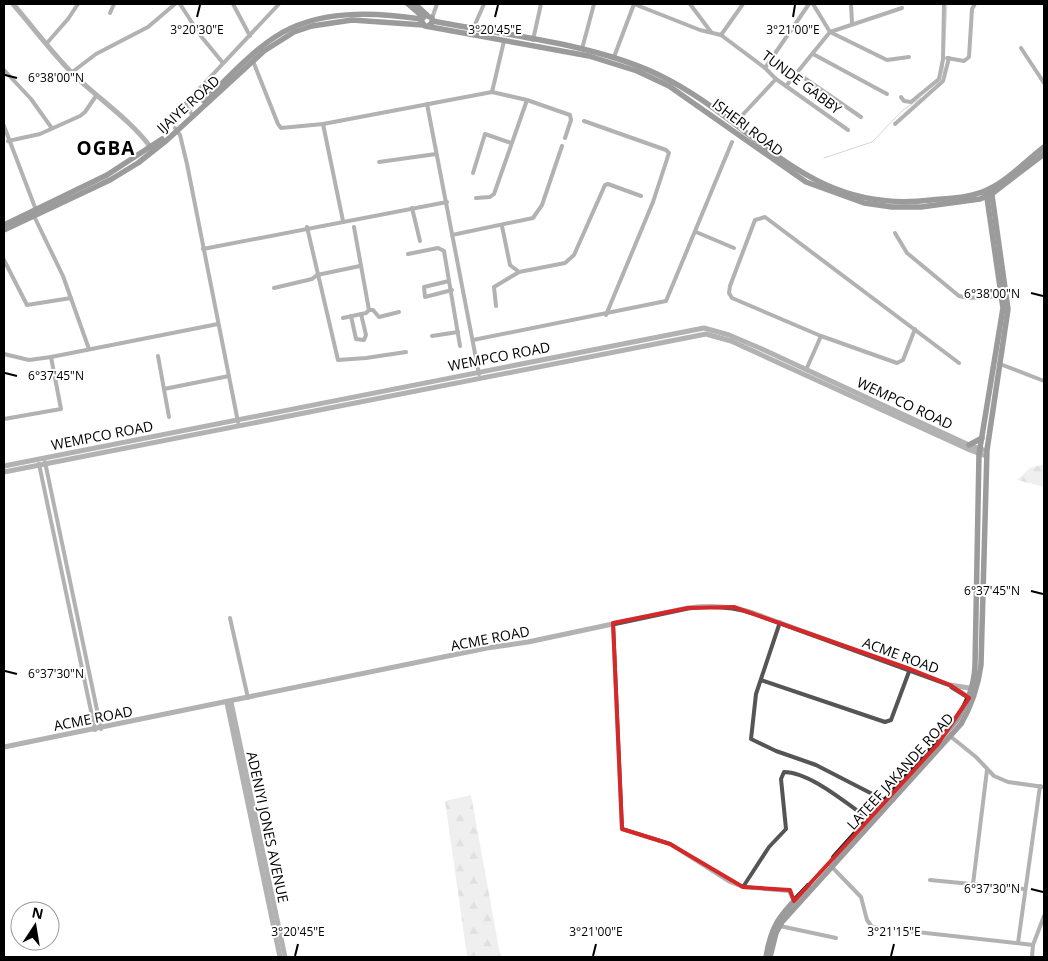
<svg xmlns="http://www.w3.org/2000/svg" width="1048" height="961" font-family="'Open Sans',sans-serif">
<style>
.forest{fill:url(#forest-firs)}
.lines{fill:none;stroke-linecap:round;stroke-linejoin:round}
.stream{stroke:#a3a3a3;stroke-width:1}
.minor{stroke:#555;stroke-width:4}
.tertiary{stroke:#555;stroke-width:5}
.secondary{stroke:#222;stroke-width:5.5}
.marked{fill:none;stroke:#d62828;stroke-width:4;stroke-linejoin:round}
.ticks{fill:none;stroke:#000;stroke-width:2}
.labels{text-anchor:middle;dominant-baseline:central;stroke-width:4;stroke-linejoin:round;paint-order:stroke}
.street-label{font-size:14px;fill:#000;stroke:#fff}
.district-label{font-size:19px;font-weight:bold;letter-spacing:1px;fill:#000;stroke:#fff}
.ticks-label{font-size:12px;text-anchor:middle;fill:#000;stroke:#fff;stroke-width:4;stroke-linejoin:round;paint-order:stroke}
</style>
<defs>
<pattern id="forest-firs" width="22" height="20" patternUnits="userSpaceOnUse" patternTransform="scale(1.25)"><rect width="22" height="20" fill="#dcdcdc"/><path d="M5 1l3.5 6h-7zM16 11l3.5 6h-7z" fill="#bbb"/></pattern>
</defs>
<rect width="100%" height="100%" fill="#fff"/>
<g class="forest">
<polygon points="1044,464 1044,487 1017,480 1030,468"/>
<polygon points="471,795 499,949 501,957 462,957 467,956 445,801"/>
</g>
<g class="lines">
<g class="stream">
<polyline points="943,73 947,4"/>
<polyline points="824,158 872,142 903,110 921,98"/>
</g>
<g class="minor">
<polyline points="180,4 200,35 223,63"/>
<polyline points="233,4 250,36"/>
<polyline points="634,4 700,30 721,35 765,68 776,79 848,130"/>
<polyline points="690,4 711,32"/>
<polyline points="813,4 830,32 887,60 909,57"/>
<polyline points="851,4 852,23"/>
<polyline points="110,13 114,4"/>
<polyline points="432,18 437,4"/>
<polyline points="473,29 484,4"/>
<polyline points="721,35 743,4"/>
<polyline points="533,40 541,4"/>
<polyline points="47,43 68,19 78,4"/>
<polyline points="1021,48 1044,83"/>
<polyline points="582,49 594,4"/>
<polyline points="813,54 887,94"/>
<polyline points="614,57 634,4"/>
<polyline points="947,58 964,61 969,57 972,9 975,4"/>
<polyline points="253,61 278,124 281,128 323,124 492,92 527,100 570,115 571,120 565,138"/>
<polyline points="765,68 809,4"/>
<polyline points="4,70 31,99 51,127"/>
<polyline points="71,73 96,54 148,27 175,4"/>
<polyline points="797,73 861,117"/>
<polyline points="786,86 830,32 902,8"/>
<polyline points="492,92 504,41"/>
<polyline points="901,97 904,101 911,102 939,79 943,59 944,4"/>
<polyline points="427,104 479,374"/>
<polyline points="191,113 185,104 279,4"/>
<polyline points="584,121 666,150 669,153 653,202 606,315"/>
<polyline points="323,124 343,221"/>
<polyline points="734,124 776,79"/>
<polyline points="895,124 943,81 949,58"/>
<polyline points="4,126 36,210"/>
<polyline points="175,128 180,135 187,164 238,422"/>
<polyline points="8,141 40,134 80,116 85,112 96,96"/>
<polyline points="379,162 436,154"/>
<polyline points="473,173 485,134 511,143"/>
<polyline points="476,198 490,197 494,194 527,100"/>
<polyline points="412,208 420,241"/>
<polyline points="33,214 63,276 89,349"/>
<polyline points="502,226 510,265 519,272 565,263 574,255 605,185 608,184 641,196"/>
<polyline points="307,227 338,360 366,358 406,352"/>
<polyline points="696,232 734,248"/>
<polyline points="895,233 907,253 959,296 968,298 1002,296"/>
<polyline points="452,235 533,218 542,205 562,146"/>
<polyline points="203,249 447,202"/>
<polyline points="408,254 438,248 444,251 460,346"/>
<polyline points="4,260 27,305 71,298"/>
<polyline points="449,281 424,287 425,297 452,290"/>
<polyline points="274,288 312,279 317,275 360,266"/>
<polyline points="496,306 494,287 519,272"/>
<polyline points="369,310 373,310 379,317 399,312"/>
<polyline points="351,316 356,339 364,340 366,335 361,314"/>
<polyline points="343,318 366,313 369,310 354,227"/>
<polyline points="915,329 903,360 897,363 821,336 732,298 729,293 730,286 755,220 765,217 959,363"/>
<polyline points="432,336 458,332"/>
<polyline points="473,340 666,301 732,142"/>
<polyline points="4,354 29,360 51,357 218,324"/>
<polyline points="158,356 169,417"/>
<polyline points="1000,364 1044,381"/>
<polyline points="806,370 821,336"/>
<polyline points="164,389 229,376"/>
<polyline points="4,419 61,409 51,357"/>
<polyline points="45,462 101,729"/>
<polyline points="39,464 95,730"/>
<polyline points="230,618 248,698"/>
<polyline points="780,622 756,694 751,739 776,751 816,765 886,801"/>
<polyline points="613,623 622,829 670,844 730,882 743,887 789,891 794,901"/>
<polyline points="761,680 885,722 891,720 910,669"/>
<polyline points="950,736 976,757 994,776 1008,782 1044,787"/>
<polyline points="831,866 861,897 867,920 872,927 1033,945"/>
<polyline points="930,880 1024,889"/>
<polyline points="973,884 987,770"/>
<path d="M743,887L769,847L786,829L781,779L784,772C810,772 847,804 869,819"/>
<polyline points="780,926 836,938"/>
<polyline points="1018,943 1040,786"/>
<polyline points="1032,957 1033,945 1044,916"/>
</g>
<g class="tertiary">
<path d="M13,4C33,27 52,53 74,75C100,100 131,120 152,149"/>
<polyline points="4,466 704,328 729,335 762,349 969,445 984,450"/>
<polyline points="4,472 706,334 731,341 970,450 986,456"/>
<polyline points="952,687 970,698"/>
<polyline points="231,702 285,957"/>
<polyline points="227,703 280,957"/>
<path d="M4,747L487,648L528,642L688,608C711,605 731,606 753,613L950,685L975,689"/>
</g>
<g class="secondary">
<polyline points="408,4 423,17"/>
<polyline points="415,4 427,15"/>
<path d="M433,21C504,35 591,43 657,74C756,121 805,216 931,200C950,198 970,198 987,190C1008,180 1026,161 1044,147"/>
<polyline points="428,26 432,23 432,18 425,15 421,21 425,26 589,56 637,71 669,86 806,182 864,203 892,207 921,207 980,199 993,193 1044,154"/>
<path d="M204,101C227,79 249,54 275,37C317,9 374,12 421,19"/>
<polyline points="4,225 107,175 162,139"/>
<polyline points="4,230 110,180 138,163 167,140 264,51 294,32 312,26 352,20 423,25"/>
<polyline points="969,445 982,438"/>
<path d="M834,857L956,721C967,703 974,687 975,666L979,454L1003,308L986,191"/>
<path d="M766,957C772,920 783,913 808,886"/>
<path d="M770,957L776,933L782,922L961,724C972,705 978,687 981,665L987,450L1008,309L991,188"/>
</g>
</g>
<path d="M0 0H1048V961H0ZM734,607L910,669L950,685L969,698L937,745L794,901L790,890L743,887L670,844L622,829L613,623L688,608Z" fill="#fff" fill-opacity=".55" fill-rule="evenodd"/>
<path class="marked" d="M734,607L910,669L950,685L969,698L937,745L794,901L790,890L743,887L670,844L622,829L613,623L688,608Z"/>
<path class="ticks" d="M197,17L200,5M495,17L498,5M793,17L795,5M5,75L17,78M1031,293L1043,296M5,373L17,376M1031,591L1043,594M5,671L17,674M1031,889L1043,892M295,956L298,944M593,956L596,944M891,956L894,944"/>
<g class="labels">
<g class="street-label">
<text transform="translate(802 82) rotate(37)">TUNDE GABBY</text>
<text transform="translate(188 104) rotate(-42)">IJAIYE ROAD</text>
<text transform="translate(748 127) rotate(37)">ISHERI ROAD</text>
<text transform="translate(499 356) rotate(-11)">WEMPCO ROAD</text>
<text transform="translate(905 403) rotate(25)">WEMPCO ROAD</text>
<text transform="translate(102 435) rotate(-11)">WEMPCO ROAD</text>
<text transform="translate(490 638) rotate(-11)">ACME ROAD</text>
<text transform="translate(901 655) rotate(20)">ACME ROAD</text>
<text transform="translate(93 718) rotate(-11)">ACME ROAD</text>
<text transform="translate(900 771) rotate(-48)">LATEEF JAKANDE ROAD</text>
<text transform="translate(268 827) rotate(78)">ADENIYI JONES AVENUE</text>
</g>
<g class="district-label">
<text x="106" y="148">OGBA</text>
</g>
</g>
<g class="ticks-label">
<text x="197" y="34">3°20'30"E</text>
<text x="495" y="34">3°20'45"E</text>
<text x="793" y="34">3°21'00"E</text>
<text x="56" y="82">6°38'00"N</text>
<text x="992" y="298">6°38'00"N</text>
<text x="56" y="380">6°37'45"N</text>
<text x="992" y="595">6°37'45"N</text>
<text x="56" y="678">6°37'30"N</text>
<text x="992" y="893">6°37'30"N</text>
<text x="298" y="936">3°20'45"E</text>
<text x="596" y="936">3°21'00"E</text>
<text x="894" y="936">3°21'15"E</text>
</g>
<rect width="1048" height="961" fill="none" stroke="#000000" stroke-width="10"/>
<g transform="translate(35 926) rotate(12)"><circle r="24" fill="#ffffff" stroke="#999999"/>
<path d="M0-4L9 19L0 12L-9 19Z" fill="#000000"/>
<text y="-8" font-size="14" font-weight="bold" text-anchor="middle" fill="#000000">N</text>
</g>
</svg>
